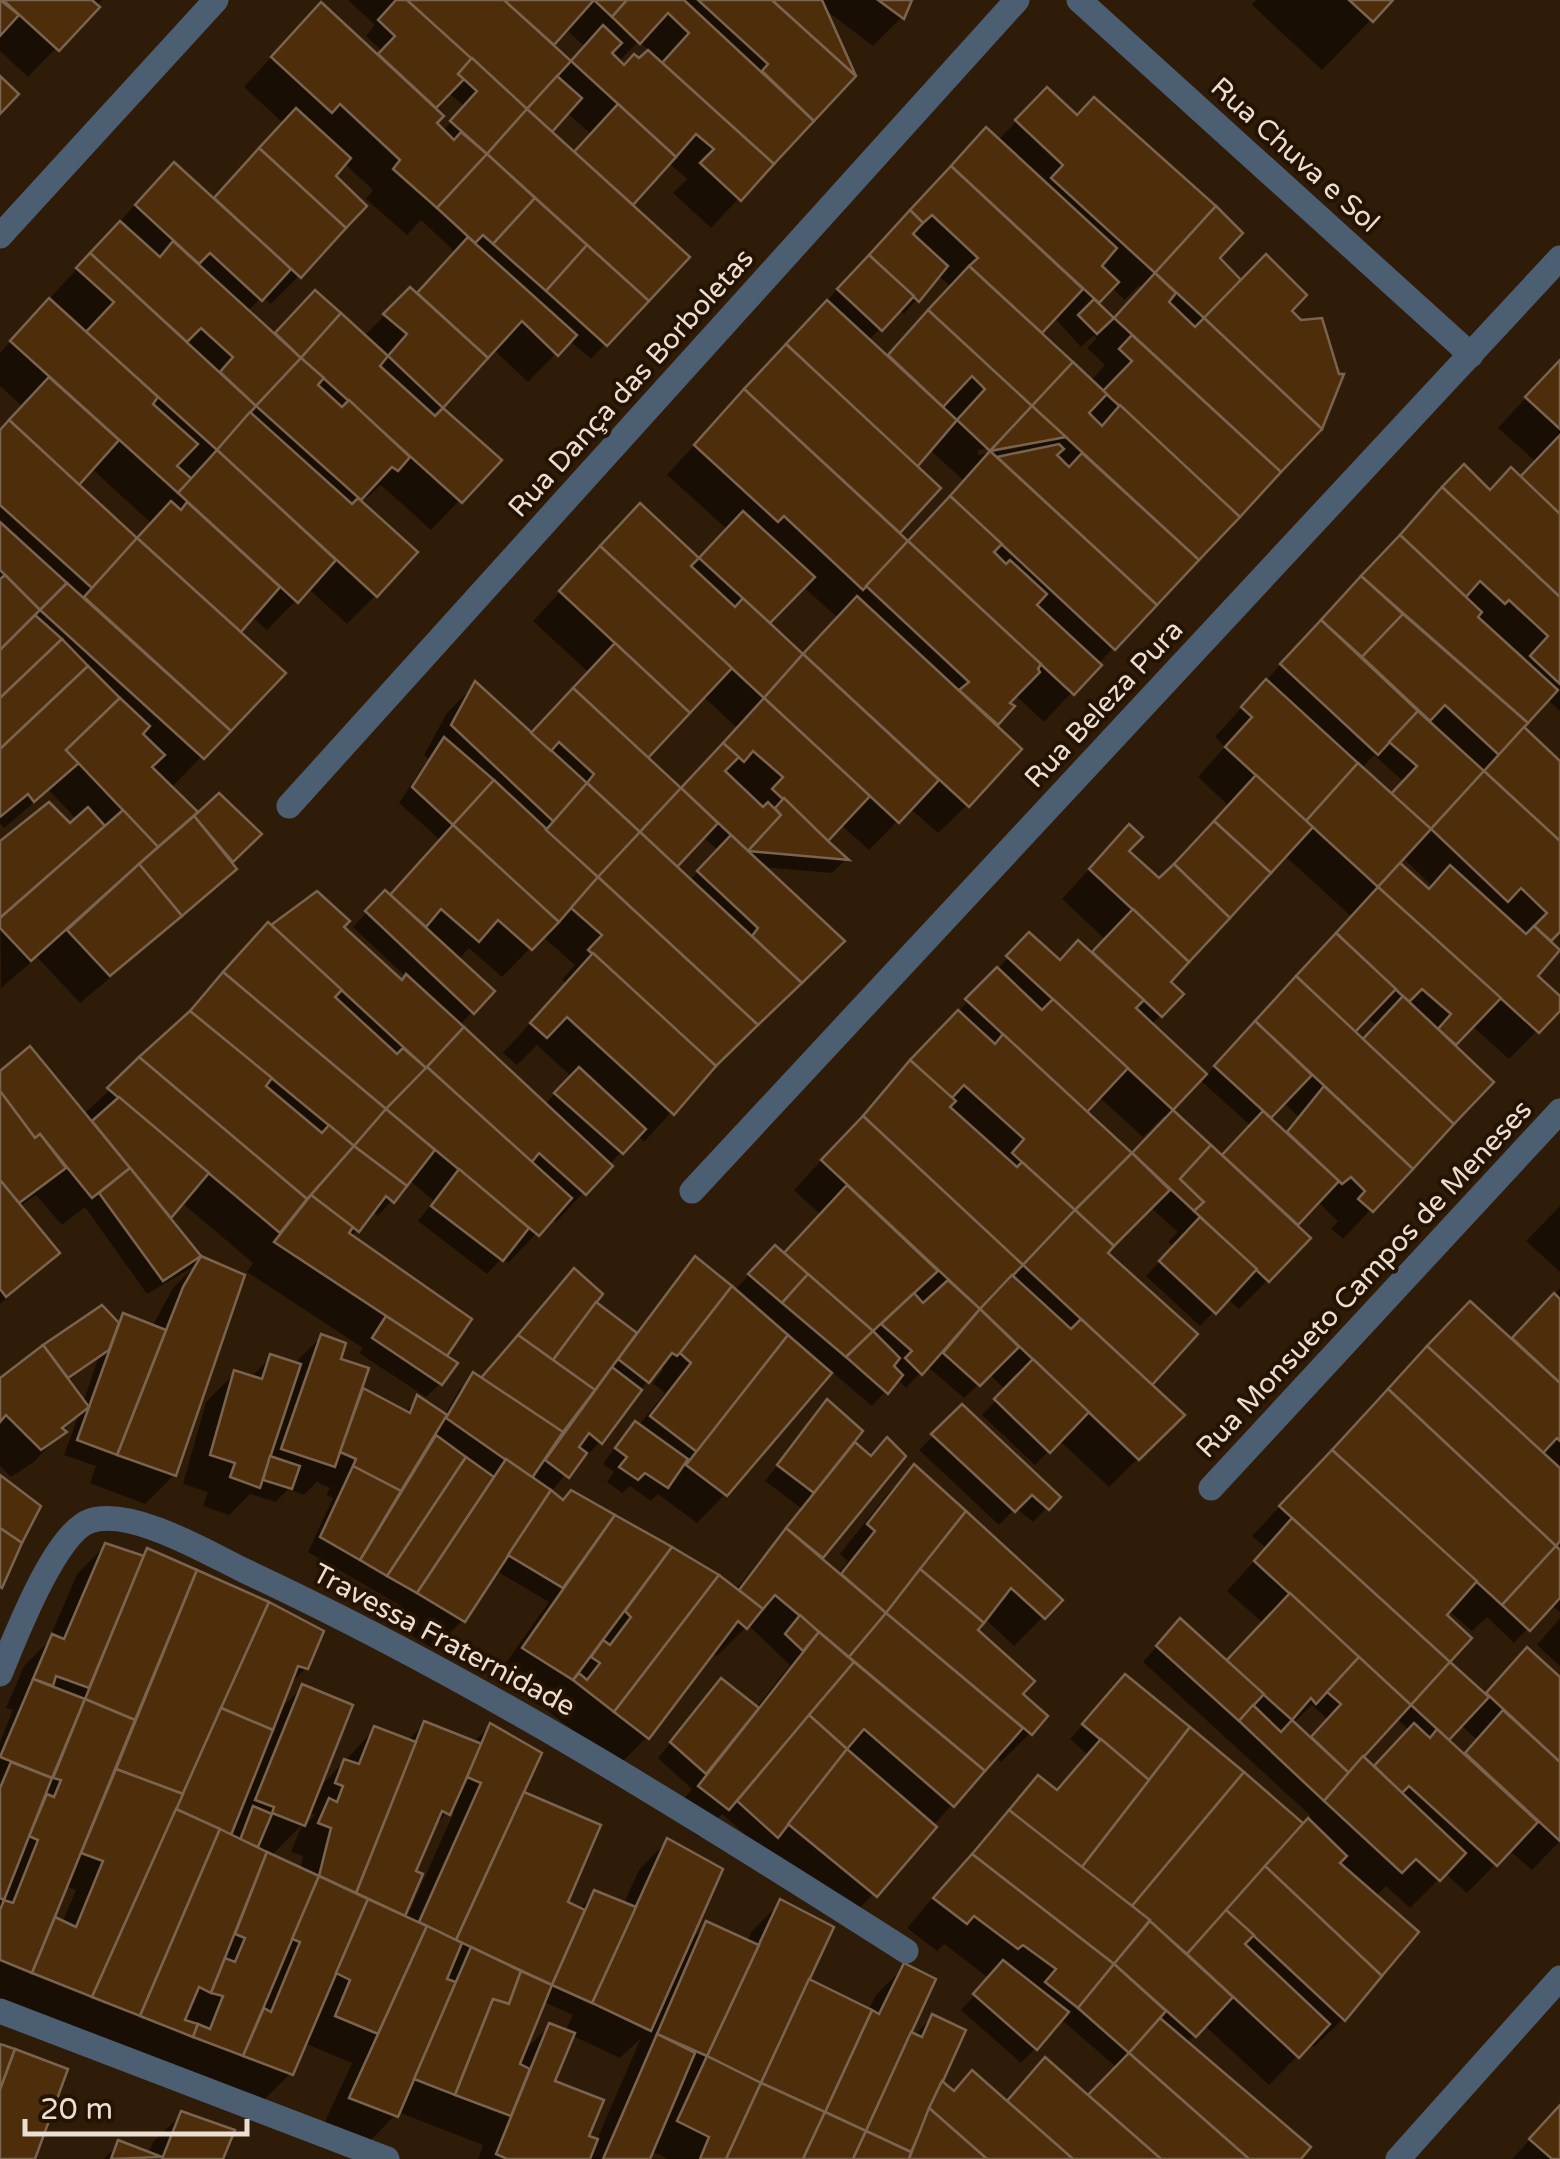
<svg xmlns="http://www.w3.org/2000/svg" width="1560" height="2159" font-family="'Varela Round',sans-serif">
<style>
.shadow{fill:#0007;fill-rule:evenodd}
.building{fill:#4e2e0a;stroke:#7a644f;stroke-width:2.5}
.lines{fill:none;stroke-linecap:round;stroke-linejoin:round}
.lane{stroke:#4c5e71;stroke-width:25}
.street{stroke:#4c5e71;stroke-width:25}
.labels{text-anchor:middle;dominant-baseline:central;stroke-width:8;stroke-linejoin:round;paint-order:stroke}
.street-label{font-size:28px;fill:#ebded2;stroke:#241302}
</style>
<rect width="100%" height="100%" fill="#2f1c08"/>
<g class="shadow">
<polygon points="0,0 102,0 28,77 0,51"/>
<path d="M348,0H908L901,18L873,46L823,8L853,76L711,228L673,193L687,179L668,162L629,205L686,257L591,359L569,340L528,382L493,349L432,416L498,460L431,530L381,485L367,498L363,495L358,501L376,595L347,624L308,588L267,630L251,616L237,632L282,673L170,789L198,816L258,834L150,944L80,1003L37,957L1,988L0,844L69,827L77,820L49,790L4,828L0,823V432L23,407L0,386V353L145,194L213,200L284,124L244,87L292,34L377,58L383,52L366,36L375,25ZM565,28L585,47L569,63L550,45ZM639,41L650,52L639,62L624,68L618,62ZM448,92L465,107L442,132L433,124L432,109ZM566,112L592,135L574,155L548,132ZM344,163L373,190L366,199L407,235L421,220L456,253L415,295L410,290L363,337L301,308L274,337L247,312L262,297L271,304L299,276L332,176ZM91,468L152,524L136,540L76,485Z"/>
<polygon points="1256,0 1390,0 1322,70 1252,5"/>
<path d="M1047,91L1241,283L1289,311L1320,427L1044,722L1015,695L1006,703L1011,707L994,725L967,805L938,833L910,808L869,850L840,824L825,841L845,860L832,873L763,867L841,941L710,1070L644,1142L637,1135L556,1222L551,1218L508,1263L502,1258L487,1274L418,1221L434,1201L409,1180L378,1216L372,1211L351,1237L444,1357L441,1383L426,1397L359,1353L363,1348L247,1272L253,1263L181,1202L168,1218L200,1258L174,1475L145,1504L90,1483L96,1466L64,1455L79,1414L35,1461L11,1477L0,1466V1381L45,1347L115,1324L124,1316L152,1327L173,1288L196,1265L147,1294L85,1207L62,1225L36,1195L19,1207L57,1253L0,1304V1074L83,1115L171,1032L268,925L341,927L401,983L406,977L353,927L385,894L389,897L440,840L399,803L428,759L424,755L447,713L476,684L530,736L589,673L533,621L640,506L699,560L728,530L667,475L957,159L997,141ZM938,275L952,288L887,358L868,341L899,309L904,314ZM1139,285L1143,289L1113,320L1095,303L1111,287L1125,300ZM1054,317L1081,347L1094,335L1097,338L1087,348L1105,365L1090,382L1039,334ZM1014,444L1018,448L978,455V450ZM929,449L964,481L906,544L897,533L938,489L914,467ZM802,586L838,618L802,656L767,623ZM703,696L737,728L681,791L645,758ZM702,836L719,851L689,881L673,867ZM542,936L575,965L562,980L567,983L503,1053L517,1065L537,1045L572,1077L544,1105L459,1026L492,991L458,960L469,948L502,977ZM98,1359L83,1403L66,1381Z"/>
<path d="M1560,361V711L1547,699L1521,727L1560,764V933L1550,943L1535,977L1560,1000V1007L1509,1059L1471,1025L1452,1045L1491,1082L1343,1239L1331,1229L1338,1221L1320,1204L1312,1211L1310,1209L1295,1225L1268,1280L1239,1309L1227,1298L1200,1326L1146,1276L1174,1247L1168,1242L1178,1232L1150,1207L1104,1253L1149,1385L1182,1415L1109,1487L1059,1440L1035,1465L982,1415L1006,1390L989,1374L964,1398L927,1366L906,1388L897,1379L872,1406L831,1371L725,1494L697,1523L658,1494L651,1501L630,1486L622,1493L607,1482L614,1472L603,1464L621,1439L636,1424L638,1426L665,1393L653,1383L663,1370L658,1367L600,1442L586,1456L583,1454L550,1493L563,1502L571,1493L718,1577L735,1590L802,1509L765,1481L827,1403L851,1442L870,1458L902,1456L819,1558L838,1574L848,1561L840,1554L886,1496L914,1467L1060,1600L1014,1646L984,1618L974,1631L1019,1694L1030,1733L1001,1762L995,1756L846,1924L722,1814L699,1837L671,1816L692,1789L658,1758L721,1681L755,1709L790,1665L748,1625L717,1656L711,1652L647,1737L618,1766L547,1710L495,1678L549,1602L495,1570L463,1620L434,1649L390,1623L401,1606L308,1552L333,1498L326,1495L330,1488L317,1482L304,1495L288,1489L276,1502L250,1494L229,1515L203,1506L208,1492L183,1484L206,1402L235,1373L250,1378L271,1357L294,1364L321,1337L360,1389L404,1413L418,1399L444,1416L459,1390L474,1376L480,1380L592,1302L635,1334L695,1259L734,1291L775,1248L783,1255L821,1215L794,1190L1029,935L1059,963L1092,956L1106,940L1062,899L1101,856L1126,851L1159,881L1229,806L1198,777L1225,747L1215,737L1292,652L1361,660L1365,656L1334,606L1436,496L1489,492L1520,479L1536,462L1498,428ZM1374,755L1404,782L1391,796L1361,769ZM1284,855L1352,917L1206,1076L1151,1025L1181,994L1167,982ZM1402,857L1432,886L1428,891L1396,863ZM1366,1017L1377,1026L1362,1042L1352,1032ZM1199,1079L1251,1126L1220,1158L1171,1112ZM1098,1096L1143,1137L1164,1116L1168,1119L1132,1156L1083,1112ZM1283,1102L1298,1116L1284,1133L1267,1118Z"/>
<polygon points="1560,1206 1560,1272 1526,1241"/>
<path d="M1560,1288V1538L1553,1546L1560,1553V1612L1551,1604L1514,1643L1487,1617L1472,1631L1448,1610L1443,1615L1469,1638L1447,1662L1484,1695L1499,1679L1560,1680V1841L1532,1870L1509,1850L1467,1893L1445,1873L1410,1908L1386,1886L1375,1897L1343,2019L1314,2047L1310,2043L1269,2085L1204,2025L1186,2044L1297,2159H668L651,2151L647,2159H478L483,2145L398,2112L367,2144L323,2126L352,2063L304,2043L291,2073L262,2102L0,2000V1742L13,1710L6,1708L24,1666L48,1642L77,1574L105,1546L141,1558L148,1551L268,1604L306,1668L288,1686L277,1712L303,1687L316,1791L375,1729L407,1741L425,1724L473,1743L490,1726L565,1903L579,1910L594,1893L623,1905L639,1870L667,1841L688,1943L707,1924L747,1942L752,1931L781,1902L806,1980L868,2011L876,1995L905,1966L908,2033L914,2036L932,2017L939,2081L952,2093L1005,2103L1045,2061L1087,2098L1116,2067L1062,2020L1021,2063L961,2010L990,1979L944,1944L937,1951L907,1928L1010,1807L1038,1779L1054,1791L1088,1755L1070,1739L1126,1677L1302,1826L1311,1816L1143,1662L1166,1636L1226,1663L1263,1623L1227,1591L1266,1548L1252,1536L1442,1333L1511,1342ZM1312,1705L1328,1720L1310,1740L1292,1724ZM1396,1718L1410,1731L1373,1769L1360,1757ZM1460,1724L1477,1740L1463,1755L1446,1740ZM449,1810L454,1812L406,1919L401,1917L413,1873L432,1829ZM308,1812L315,1815L301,1829ZM302,1825L291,1852L303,1856L300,1870L271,1856ZM65,1886L76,1890L62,1923L52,1918ZM544,2002L573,2015L565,2032L549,2026L522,2053ZM571,2035L620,2058L641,2038L596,2142L586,2137L552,2082Z"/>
<polygon points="962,1407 1057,1497 1033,1522 1016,1508 999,1525 919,1450"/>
<polygon points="1560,1618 1560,1666 1537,1645"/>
<polygon points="1560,2107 1560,2159 1512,2159 1544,2124"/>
<polygon points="182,2114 220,2159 104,2159 119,2143 148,2154 153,2142"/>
</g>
<g class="building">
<polygon points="0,0 19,15 0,36"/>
<polygon points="3,0 92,0 100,7 59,51"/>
<polygon points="396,0 407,0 472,58 458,74 464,79 436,108 378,54 395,36 378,20"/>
<polygon points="407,0 504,0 571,61 527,109"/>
<polygon points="504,0 594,0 554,45"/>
<polygon points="594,0 627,0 612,17"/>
<polygon points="627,0 684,0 814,121 774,164 662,63 689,33 668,13 640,44 612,17"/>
<polygon points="698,0 772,0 856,76 814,121 762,71 768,64"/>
<polygon points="772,0 822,0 856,76"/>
<polygon points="878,0 912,0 904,19"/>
<polygon points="1349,0 1393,0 1373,22"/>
<polygon points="321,2 444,116 437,123 454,140 461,132 487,154 437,208 393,169 400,160 340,104 332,113 271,57"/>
<polygon points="603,25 622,43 612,53 624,65 634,54 639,58 648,50 774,164 741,201 700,163 714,149 696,134 676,157 571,61"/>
<polygon points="472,58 527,109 487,154 450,121 477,91 458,74"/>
<polygon points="0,76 19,94 0,114"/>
<polygon points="557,76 582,98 552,132 527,109"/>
<polygon points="1047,87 1077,115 1094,97 1216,206 1155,273 1051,178 1063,165 1015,120"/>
<polygon points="618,104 676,157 633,205 574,152"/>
<polygon points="296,108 351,158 336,176 367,206 346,228 259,148"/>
<polygon points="527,109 690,257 649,301 487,154"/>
<polygon points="986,127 1117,248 1102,266 1119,282 1099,303 951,166"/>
<polygon points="259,148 346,228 301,278 214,198"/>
<polygon points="487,154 535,198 493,244 483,235 475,243 437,208"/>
<polygon points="174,162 291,269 262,301 210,253 199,264 135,205"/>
<polygon points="951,166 1083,289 1042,333 969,266 978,258 932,215 923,223 910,210"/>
<polygon points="535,198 587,245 546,291 493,244"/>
<polygon points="1216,206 1243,233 1220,258 1241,280 1204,318 1155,273"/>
<polygon points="910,210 923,223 913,234 948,266 919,302 869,255"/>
<polygon points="120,221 160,257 173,241 301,358 256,406 220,372 233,357 201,328 187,342 90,253"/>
<polygon points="468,237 577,335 558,356 522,321 488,358 417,293"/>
<polygon points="587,245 649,301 607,346 546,291"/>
<polygon points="90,253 256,406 217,450 86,332 114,302 76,268"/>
<polygon points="1266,254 1307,295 1292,311 1301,320 1322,318 1339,374 1344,374 1322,429 1204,318"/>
<polygon points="869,255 914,296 882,331 837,289"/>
<polygon points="969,266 1073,362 1032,406 928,310"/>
<polygon points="1155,273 1176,293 1169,302 1195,327 1204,318 1322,429 1281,472 1114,318"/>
<polygon points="410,287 488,358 443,408 388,356 407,334 383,314"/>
<polygon points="315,290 341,313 301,358 275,333"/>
<polygon points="49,298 158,397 153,404 198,444 177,466 192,479 178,493 10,341"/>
<polygon points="1094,299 1114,318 1097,334 1078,315"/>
<polygon points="827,300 957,420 917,467 786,344"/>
<polygon points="928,310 1032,406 990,451 957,420 985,389 972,376 943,407 888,355"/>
<polygon points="341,313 388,356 380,366 435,416 443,408 502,460 462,503 301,358"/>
<polygon points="1132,335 1281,472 1240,517 1103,391 1132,361 1119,349"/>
<polygon points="786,344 941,488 900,533 744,389"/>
<polygon points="301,358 324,378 318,385 342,407 349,400 410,457 398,471 392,467 361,500 256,406"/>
<polygon points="1560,360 1560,429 1525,397"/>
<polygon points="1073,362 1107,394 1089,413 1102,426 1120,405 1240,517 1199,560 1032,406"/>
<polygon points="49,377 119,440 79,485 9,420"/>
<polygon points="744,389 908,541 863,590 784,516 778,522 694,445"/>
<polygon points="1032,406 1066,437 990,451"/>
<polygon points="250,412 352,504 358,498 418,552 377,597 217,450"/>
<polygon points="9,420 137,538 92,588 0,505 0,430"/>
<polygon points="1560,435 1560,514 1520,477"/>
<polygon points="1059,444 1064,449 1057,455 1069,467 1082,453 1199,560 1157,605 997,457"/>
<polygon points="217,450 336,560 298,603 178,493"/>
<polygon points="990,451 1157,605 1115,650 950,496"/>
<polygon points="1464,464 1490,490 1511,467 1560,514 1560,597 1442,487"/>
<polygon points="1442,487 1560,597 1560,684 1530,656 1548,636 1509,600 1505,604 1480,581 1466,597 1400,535"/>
<polygon points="950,496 1002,544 994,552 1006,564 1010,560 1047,594 1037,605 1102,665 1074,695 908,541"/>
<polygon points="171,501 181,510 187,502 280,587 241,632 137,538"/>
<polygon points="640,503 699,558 691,566 735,607 743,598 803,654 764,698 600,546"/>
<polygon points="743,511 815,577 770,623 699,558"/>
<polygon points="0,522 67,583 40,610 0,570"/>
<polygon points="1400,535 1482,612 1478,617 1558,690 1528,723 1361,576"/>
<polygon points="137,538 286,673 231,731 84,597"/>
<polygon points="908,541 1041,664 1038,669 1040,672 1010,703 1015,706 998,725 959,690 969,682 866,586"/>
<polygon points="600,546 732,668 690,713 559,591"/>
<polygon points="5,575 40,610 0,650 0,579"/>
<polygon points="1361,576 1403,614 1362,657 1321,620"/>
<polygon points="67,583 231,731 204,759 40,610"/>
<polygon points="857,596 1022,749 969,807 803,654"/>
<polygon points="1403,614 1528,723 1499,755 1445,705 1430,721 1362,657"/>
<polygon points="35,615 62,639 0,698 0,650"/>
<polygon points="1321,620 1418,711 1378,755 1280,664"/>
<polygon points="62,639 88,666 0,749 0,698"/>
<polygon points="615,643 690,713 648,758 573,688"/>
<polygon points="803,654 939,780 899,823 764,698"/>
<polygon points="88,666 120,698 66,750 79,763 34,802 28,794 0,817 0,749"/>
<polygon points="1266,679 1358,763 1306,821 1225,747 1252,717 1241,707"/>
<polygon points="475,681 587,783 554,822 451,725"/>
<polygon points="573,688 681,788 640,832 587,783 594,774 559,742 551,751 531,733"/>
<polygon points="120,698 150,726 143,734 165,755 152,767 198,812 158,847 66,750"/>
<polygon points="764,698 870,796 828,841 772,789 783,777 753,751 744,762 723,743"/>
<polygon points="1418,711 1484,771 1431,829 1391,794 1417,766 1389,742"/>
<polygon points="1524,727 1560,761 1560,841 1484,771"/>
<polygon points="444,737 494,780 453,825 412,787"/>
<polygon points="723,743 739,757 725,771 763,807 768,802 781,815 748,851 681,788"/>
<polygon points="1358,763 1431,829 1378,887 1306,821"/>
<polygon points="1484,771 1560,841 1560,932 1551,941 1534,926 1547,913 1521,888 1508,902 1431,829"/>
<polygon points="1256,775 1313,827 1271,873 1214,821"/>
<polygon points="494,780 598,877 559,922 453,825"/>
<polygon points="587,783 640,832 598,877 546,830"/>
<polygon points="681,788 718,823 677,867 640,832"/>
<polygon points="219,793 262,834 233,862 194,816"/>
<polygon points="784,798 828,841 849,860 748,851 781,815 775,808"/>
<polygon points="49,802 70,823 88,807 105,826 0,918 0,841"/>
<polygon points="123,810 158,847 31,961 0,928 0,918"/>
<polygon points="194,816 237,869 182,916 139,864"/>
<polygon points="1214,821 1271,873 1230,918 1174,864"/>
<polygon points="1129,824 1143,837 1129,851 1159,878 1174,864 1230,918 1189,962 1089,869"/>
<polygon points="453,825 559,922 532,950 498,920 479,942 441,909 426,927 390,895"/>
<polygon points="640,832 802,983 758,1025 598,877"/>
<polygon points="731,835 845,941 802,983 752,936 758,928 697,871"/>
<polygon points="1400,863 1429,889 1450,865 1526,934 1534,926 1560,950 1538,976 1560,996 1560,1011 1539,1033 1378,887"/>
<polygon points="139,864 182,916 110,976 67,930"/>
<polygon points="598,877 758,1025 716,1066 588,950 602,935 571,908"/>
<polygon points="1378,887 1501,998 1456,1045 1438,1029 1451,1014 1422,989 1409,1002 1336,933"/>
<polygon points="385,890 495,991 474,1014 365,911"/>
<polygon points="317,891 350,921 344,927 402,980 406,974 464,1027 426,1068 271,925"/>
<polygon points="1133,909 1189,962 1171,982 1184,994 1162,1017 1092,952"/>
<polygon points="268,922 342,990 335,997 397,1054 403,1048 426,1068 386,1109 223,972"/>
<polygon points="1029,932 1060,960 1078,940 1144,1000 1136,1008 1207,1074 1173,1110 1006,956"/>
<polygon points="1336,933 1396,989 1355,1032 1296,976"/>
<polygon points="593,953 716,1066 674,1115 567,1017 547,1038 530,1023"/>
<polygon points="997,967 1042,1010 1053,999 1128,1068 1087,1112 965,999"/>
<polygon points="223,972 386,1109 354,1146 190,1011"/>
<polygon points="1296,976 1454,1124 1413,1169 1255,1021"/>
<polygon points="1403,996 1494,1082 1454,1124 1363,1039"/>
<polygon points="958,1010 995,1044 1003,1034 1132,1153 1075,1210 1012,1153 1024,1139 964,1085 951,1099 910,1060"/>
<polygon points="190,1011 272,1078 266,1086 322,1133 329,1125 354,1146 307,1199 139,1057"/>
<polygon points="1255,1021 1312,1075 1271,1118 1214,1066"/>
<polygon points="464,1027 613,1166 586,1195 539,1153 532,1162 427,1067"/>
<polygon points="30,1046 130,1168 92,1198 40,1134 35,1138 0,1091 0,1071"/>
<polygon points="139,1057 307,1199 280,1233 107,1088"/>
<polygon points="910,1060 956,1101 950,1107 1017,1167 1022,1162 1075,1210 1023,1265 863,1116"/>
<polygon points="427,1067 572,1198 539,1236 386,1109"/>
<polygon points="579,1067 646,1129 623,1154 554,1093"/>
<polygon points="1324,1086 1413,1169 1373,1212 1358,1199 1365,1191 1351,1177 1342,1184 1287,1132"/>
<polygon points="0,1091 35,1138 40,1134 66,1168 19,1203 0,1180"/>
<polygon points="119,1097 209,1173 171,1218 92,1121"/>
<polygon points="386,1109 435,1150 407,1186 354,1146"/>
<polygon points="1173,1110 1211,1145 1180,1179 1204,1202 1194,1211 1132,1153"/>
<polygon points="1263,1111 1339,1181 1298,1225 1222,1155"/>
<polygon points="863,1116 1023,1265 980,1309 821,1160"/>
<polygon points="1211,1145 1311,1238 1269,1282 1194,1211 1204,1202 1180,1179"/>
<polygon points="354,1146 407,1186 394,1203 386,1196 359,1232 311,1195"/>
<polygon points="1132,1153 1170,1190 1114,1246 1075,1210"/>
<polygon points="130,1168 201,1256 163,1281 99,1193"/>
<polygon points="459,1169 529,1228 503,1261 431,1206"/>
<polygon points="0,1180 60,1253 6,1297 0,1289"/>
<polygon points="847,1185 938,1271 873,1331 784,1253"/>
<polygon points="311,1195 353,1227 349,1233 472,1319 447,1356 274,1242"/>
<polygon points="1075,1210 1114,1246 1108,1253 1198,1334 1152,1385 1023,1265"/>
<polygon points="1200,1217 1257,1269 1216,1314 1159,1261"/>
<polygon points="775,1245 808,1274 782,1303 748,1274"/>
<polygon points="201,1256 245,1275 176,1476 117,1455 183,1287"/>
<polygon points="695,1256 732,1286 680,1353 677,1356 672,1353 649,1383 618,1359"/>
<polygon points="574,1268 603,1294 553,1360 518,1335"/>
<polygon points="808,1274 873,1331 846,1357 782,1303"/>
<polygon points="1012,1275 1071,1329 1081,1319 1185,1415 1139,1460 980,1309"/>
<polygon points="948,1280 980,1309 922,1375 905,1358 912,1351 881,1324 914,1293 923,1303"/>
<polygon points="732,1286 788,1335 697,1452 650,1416 691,1363 680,1353"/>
<polygon points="1554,1293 1560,1299 1560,1383 1512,1338"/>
<polygon points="1470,1301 1560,1383 1560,1441 1557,1438 1543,1453 1427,1346"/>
<polygon points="596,1302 637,1333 595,1390 553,1360"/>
<polygon points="102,1305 119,1323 109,1350 68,1378 43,1345"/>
<polygon points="980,1309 1019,1347 980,1386 943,1353"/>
<polygon points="123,1313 166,1330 117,1455 77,1440"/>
<polygon points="386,1316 458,1363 442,1385 372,1338"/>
<polygon points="873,1331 900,1358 894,1366 903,1375 888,1394 846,1357"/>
<polygon points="321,1334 346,1343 341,1359 369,1368 335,1467 281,1449"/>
<polygon points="518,1335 595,1390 563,1432 481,1378"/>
<polygon points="788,1335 832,1373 727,1496 686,1465"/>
<polygon points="43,1345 89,1407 62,1428 67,1432 41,1450 6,1415 0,1422 0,1378"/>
<polygon points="1427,1346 1560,1468 1560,1541 1556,1546 1388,1389"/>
<polygon points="270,1354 301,1364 260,1488 230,1477 235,1463 210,1455 234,1370 262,1379"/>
<polygon points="1033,1359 1089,1412 1050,1453 994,1399"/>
<polygon points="612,1367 642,1390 602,1444 589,1433 579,1447 587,1453 569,1478 545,1460"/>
<polygon points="473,1372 563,1432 532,1478 446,1418"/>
<polygon points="363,1388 410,1413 417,1395 447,1415 401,1491 353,1466 356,1459 340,1452"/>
<polygon points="1388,1389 1556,1546 1502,1605 1332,1450"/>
<polygon points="827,1399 863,1431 814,1493 777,1465"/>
<polygon points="962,1404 1061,1497 1049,1510 1032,1495 1015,1512 931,1434"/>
<polygon points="635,1421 688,1459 668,1488 645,1473 638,1480 619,1467 627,1457 615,1448"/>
<polygon points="436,1435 466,1457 387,1576 360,1560"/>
<polygon points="887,1437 906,1456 823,1558 786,1528 855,1442 871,1456"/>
<polygon points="1332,1450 1477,1581 1447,1615 1472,1638 1450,1662 1279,1506"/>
<polygon points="270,1456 300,1466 292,1489 263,1480"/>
<polygon points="466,1457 494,1477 417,1593 387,1576"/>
<polygon points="506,1459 551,1490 465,1622 417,1593"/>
<polygon points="914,1464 966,1511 886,1613 841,1574 875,1531 867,1524"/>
<polygon points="353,1466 401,1491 360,1560 320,1537"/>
<polygon points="0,1475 41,1506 22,1543 0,1528"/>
<polygon points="551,1490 563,1500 571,1490 615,1515 563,1588 508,1555"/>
<polygon points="966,1511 1063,1600 1045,1619 1011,1588 984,1623 920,1569"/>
<polygon points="615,1515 672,1547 573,1680 522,1648"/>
<polygon points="1292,1518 1450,1662 1411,1705 1254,1561"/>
<polygon points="0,1528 22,1543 2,1588 0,1587"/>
<polygon points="786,1528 886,1613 849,1657 775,1595 763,1609 739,1590"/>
<polygon points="105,1543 144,1556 89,1688 56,1676 53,1686 33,1679 52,1634 64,1639"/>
<polygon points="1556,1546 1560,1550 1560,1598 1530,1631 1502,1605"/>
<polygon points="672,1547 719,1575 614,1712 573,1680 579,1673 587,1680 600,1663 591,1657 603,1640 610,1645 631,1617 625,1611"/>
<polygon points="147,1548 197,1570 135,1720 85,1699"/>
<polygon points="920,1569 984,1623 978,1630 1035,1681 1023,1694 1048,1716 1032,1735 886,1613"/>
<polygon points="197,1570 269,1602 183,1794 116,1769"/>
<polygon points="719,1575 763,1609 747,1629 738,1621 649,1739 614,1712"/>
<polygon points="1290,1593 1359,1657 1316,1704 1311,1698 1292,1720 1226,1661"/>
<polygon points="269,1602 324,1631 308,1669 298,1666 273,1730 221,1708"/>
<polygon points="886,1613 1023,1728 985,1771 849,1657"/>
<polygon points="800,1615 819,1632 803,1651 785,1634"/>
<polygon points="1180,1618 1264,1694 1239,1721 1156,1646"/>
<polygon points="819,1632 854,1662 729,1810 698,1786"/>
<polygon points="1527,1647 1560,1677 1560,1762 1486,1693"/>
<polygon points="1359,1657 1411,1705 1349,1773 1311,1737 1341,1704 1327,1692"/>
<polygon points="854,1662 985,1771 954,1807 864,1729 847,1749 809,1715"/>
<polygon points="1450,1662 1489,1697 1449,1740 1411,1705"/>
<polygon points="1125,1674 1190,1727 1149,1780 1082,1724"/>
<polygon points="721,1678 759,1708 706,1774 670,1742"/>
<polygon points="33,1679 85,1699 52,1778 0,1757"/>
<polygon points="302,1684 353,1705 305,1826 272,1813 274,1807 255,1800"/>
<polygon points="85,1699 135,1720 32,1973 0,1960 0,1910 4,1900 13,1903 38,1840 29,1836 47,1794 54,1797 61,1780 53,1778"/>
<polygon points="1253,1705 1281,1732 1292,1720 1349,1773 1324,1801 1239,1721"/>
<polygon points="221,1708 273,1730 231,1835 176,1809"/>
<polygon points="1503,1710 1560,1762 1560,1841 1465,1753"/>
<polygon points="809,1715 847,1749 778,1838 737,1801"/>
<polygon points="424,1721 482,1744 450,1815 442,1811 416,1871 423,1874 405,1916 356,1893"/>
<polygon points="490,1723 542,1753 456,1940 419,1922 481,1783 467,1777"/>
<polygon points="1414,1723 1430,1738 1437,1729 1538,1822 1497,1866 1409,1786 1402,1793 1374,1766"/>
<polygon points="374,1726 416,1742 356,1893 319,1876 331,1828 318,1823 329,1798 337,1802 343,1786 335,1783 344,1759 359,1764"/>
<polygon points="1190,1727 1244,1772 1132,1906 1081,1868"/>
<polygon points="1101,1739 1149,1780 1081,1868 1009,1810 1038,1775 1057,1790"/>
<polygon points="847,1749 937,1827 877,1897 788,1824"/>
<polygon points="1363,1756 1466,1853 1440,1881 1416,1859 1402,1873 1324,1801"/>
<polygon points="11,1762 52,1778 4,1900 0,1898 0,1788"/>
<polygon points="116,1769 183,1794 92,1997 32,1973 55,1917 76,1927 103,1861 81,1853"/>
<polygon points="1244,1772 1304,1824 1187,1954 1132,1906"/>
<polygon points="524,1792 601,1825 568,1902 585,1910 552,1985 456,1940"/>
<polygon points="253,1806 272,1814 258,1847 240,1840"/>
<polygon points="176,1809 220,1829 140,2016 92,1997"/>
<polygon points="1009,1810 1150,1920 1114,1964 972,1854"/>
<polygon points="1308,1818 1347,1856 1340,1863 1419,1932 1382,1976 1265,1866"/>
<polygon points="220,1829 267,1852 211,1993 199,1987 185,2020 198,2024 193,2037 140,2016"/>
<polygon points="667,1838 723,1869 651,2031 592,2003"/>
<polygon points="267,1852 319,1876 243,2056 193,2037 198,2024 210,2029 223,1996 211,1993 225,1958 235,1962 245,1938 235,1934"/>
<polygon points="972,1854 1114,1964 1078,2008 1045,1982 1056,1969 1023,1945 1018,1949 974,1916 967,1924 933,1898"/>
<polygon points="1265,1866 1382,1976 1345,2021 1226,1910"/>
<polygon points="319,1876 368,1899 293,2075 243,2056 264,2008 271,2012 300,1942 292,1939"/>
<polygon points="594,1890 636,1907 592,2003 552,1985"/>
<polygon points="368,1899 427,1926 378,2034 335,2016 350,1980 336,1973"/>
<polygon points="780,1899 834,1927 761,2083 707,2056"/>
<polygon points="1226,1910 1254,1935 1245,1944 1330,2024 1299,2058 1187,1954"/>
<polygon points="706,1921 759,1945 707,2056 657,2034"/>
<polygon points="1150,1921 1233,1997 1196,2037 1114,1964"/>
<polygon points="427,1926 462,1943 447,1979 456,1982 398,2117 349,2098"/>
<polygon points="471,1947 521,1971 509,2004 493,1999 455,2095 414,2079"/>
<polygon points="1003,1960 1069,2012 1037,2050 973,1994"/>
<polygon points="904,1963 936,1979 866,2131 825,2112 872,2010 879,2014"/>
<polygon points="1114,1964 1166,2011 1129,2053 1078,2008"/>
<polygon points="521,1971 552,1985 520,2064 530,2069 511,2116 455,2095 493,1999 509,2004"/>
<polygon points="809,1979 872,2010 825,2112 761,2083"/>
<polygon points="932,2014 966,2030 911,2152 866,2131 911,2032 922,2037"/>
<polygon points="1160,2018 1311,2147 1301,2159 1249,2159 1129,2053"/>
<polygon points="549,2023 575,2033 555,2081 604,2100 589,2136 598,2139 590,2159 507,2159 496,2154"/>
<polygon points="657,2034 695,2053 650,2159 603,2159"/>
<polygon points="0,2044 15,2049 0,2090"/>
<polygon points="15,2049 68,2069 35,2159 0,2159 0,2090"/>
<polygon points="1129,2053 1249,2159 1161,2159 1088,2095"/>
<polygon points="707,2056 761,2083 726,2159 700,2159 709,2137 677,2121"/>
<polygon points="1045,2057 1088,2095 1161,2159 1073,2159 1007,2101"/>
<polygon points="972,2070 1007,2101 1073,2159 987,2159 929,2108 942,2081 954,2091"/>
<polygon points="761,2083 825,2112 803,2159 726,2159"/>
<polygon points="1560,2105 1560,2159 1552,2159 1529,2139"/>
<polygon points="929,2108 987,2159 909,2159"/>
<polygon points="181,2111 235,2130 223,2159 162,2159"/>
<polygon points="825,2112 866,2131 853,2159 803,2159"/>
<polygon points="866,2131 911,2152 909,2159 853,2159"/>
<polygon points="118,2140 162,2157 111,2159"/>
</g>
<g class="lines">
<g class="lane">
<path d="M0,1674C15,1638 55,1533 90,1521C131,1507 208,1553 245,1571C477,1679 691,1814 906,1951"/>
<polyline points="0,2011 387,2159"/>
</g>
<g class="street">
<polyline points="1079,0 1471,355"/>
<polyline points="0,236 216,0"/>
<polyline points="289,806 1017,0"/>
<polyline points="692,1191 1560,258"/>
<polyline points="1211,1488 1560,1111"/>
<polyline points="1398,2159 1560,1978"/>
</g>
</g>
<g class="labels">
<g class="street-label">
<text transform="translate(1295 155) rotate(42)">Rua Chuva e Sol</text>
<text transform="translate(631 383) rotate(-48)">Rua Dança das Borboletas</text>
<text transform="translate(1104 704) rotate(-47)">Rua Beleza Pura</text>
<text transform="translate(1364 1279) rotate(-47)">Rua Monsueto Campos de Meneses</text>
<text transform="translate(444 1640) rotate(28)">Travessa Fraternidade</text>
</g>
</g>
<path d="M25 2119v15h222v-15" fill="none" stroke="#ebded2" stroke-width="5"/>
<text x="40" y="2119" font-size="30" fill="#ebded2" stroke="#241302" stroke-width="8" paint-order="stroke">20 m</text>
</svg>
